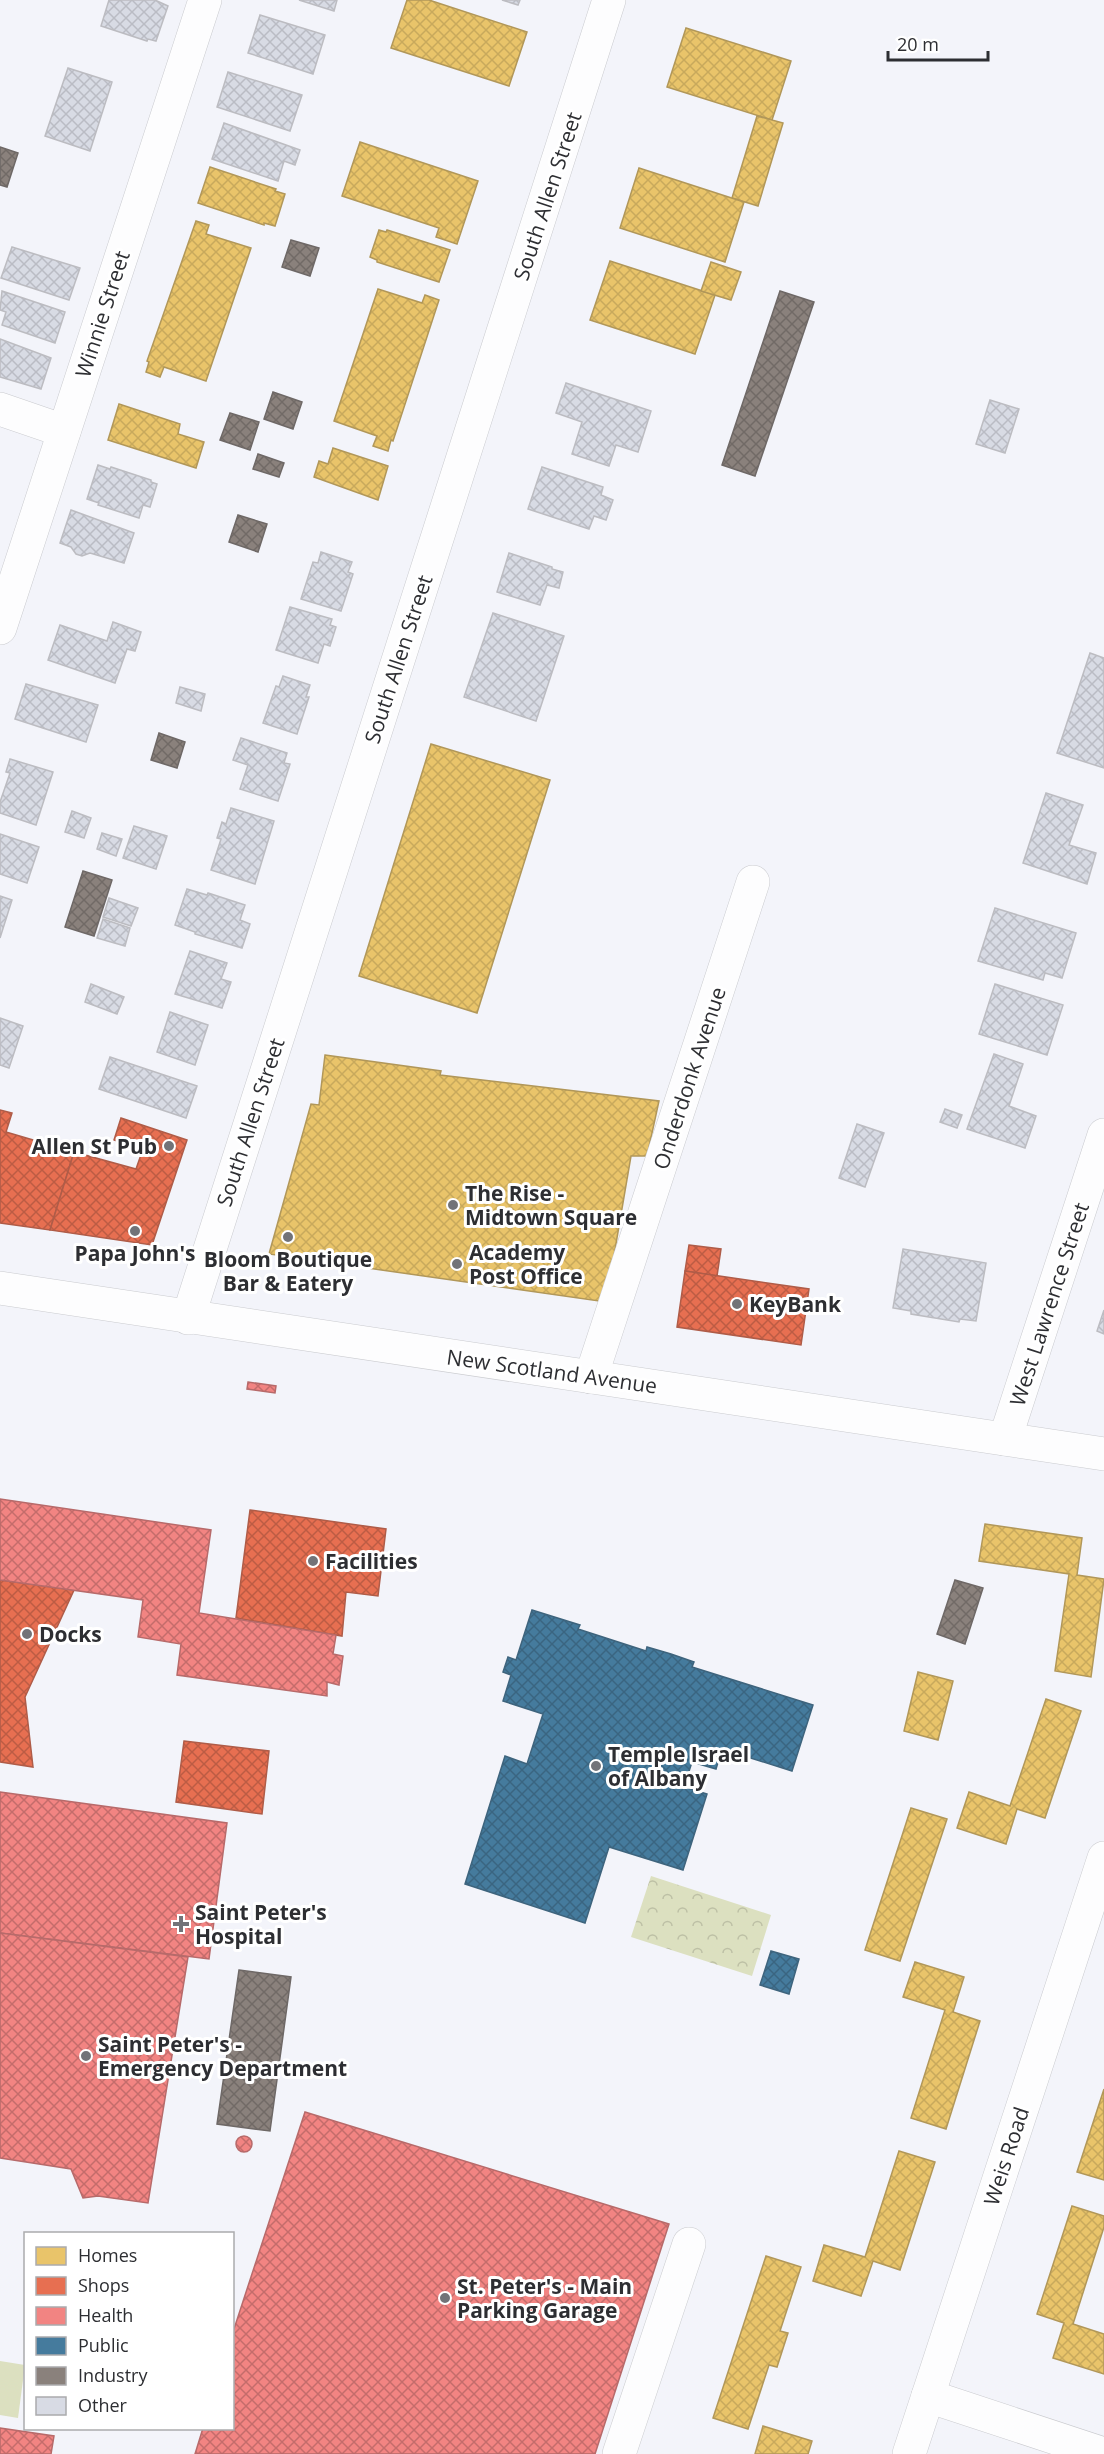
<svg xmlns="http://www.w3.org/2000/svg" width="1104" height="2454" font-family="'Open Sans',sans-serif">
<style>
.grass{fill:#dce0c0}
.park{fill:url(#park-crowns)}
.homes{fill:url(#homes-cross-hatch);stroke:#b19759;stroke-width:1.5}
.shops{fill:url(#shops-cross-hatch);stroke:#af5c48;stroke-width:1.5}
.health{fill:url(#health-cross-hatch);stroke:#b76a6a;stroke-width:1.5}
.public{fill:url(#public-cross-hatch);stroke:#3e647d;stroke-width:1.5}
.industry{fill:url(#industry-cross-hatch);stroke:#6e6866;stroke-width:1.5}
.building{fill:url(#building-cross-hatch);stroke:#bcbcc1;stroke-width:1.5}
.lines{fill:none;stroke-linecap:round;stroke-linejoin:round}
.street-casing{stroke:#cacbcf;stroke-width:34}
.secondary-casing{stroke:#cacbcf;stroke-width:34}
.street{stroke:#fdfdfe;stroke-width:33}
.secondary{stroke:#fdfdfe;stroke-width:33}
.poi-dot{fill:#727378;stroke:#fff;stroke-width:2}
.labels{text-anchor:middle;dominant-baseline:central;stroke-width:6;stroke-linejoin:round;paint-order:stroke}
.street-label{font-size:21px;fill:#2d2e32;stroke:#fff}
.poi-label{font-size:21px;font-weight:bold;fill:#2d2e32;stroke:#fff;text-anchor:start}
</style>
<defs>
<pattern id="park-crowns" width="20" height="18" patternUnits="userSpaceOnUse" patternTransform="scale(1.5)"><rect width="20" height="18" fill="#dce0c0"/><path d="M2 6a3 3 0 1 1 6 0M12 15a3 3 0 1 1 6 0" fill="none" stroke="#bdc0a5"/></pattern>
<pattern id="homes-cross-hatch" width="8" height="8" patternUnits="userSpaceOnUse" patternTransform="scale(1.5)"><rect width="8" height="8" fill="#e9c46a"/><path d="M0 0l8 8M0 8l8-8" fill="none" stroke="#c8a95c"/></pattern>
<pattern id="shops-cross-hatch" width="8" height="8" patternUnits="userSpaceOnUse" patternTransform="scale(1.5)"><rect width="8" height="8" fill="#e76f51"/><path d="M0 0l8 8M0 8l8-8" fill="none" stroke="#bc5c44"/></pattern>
<pattern id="health-cross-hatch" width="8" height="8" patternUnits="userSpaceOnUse" patternTransform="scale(1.5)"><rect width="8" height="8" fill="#f28482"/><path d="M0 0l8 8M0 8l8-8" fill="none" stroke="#c46c6b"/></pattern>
<pattern id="public-cross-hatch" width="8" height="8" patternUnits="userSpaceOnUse" patternTransform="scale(1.5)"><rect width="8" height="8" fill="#457b9d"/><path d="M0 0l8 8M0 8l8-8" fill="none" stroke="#3a6581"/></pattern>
<pattern id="industry-cross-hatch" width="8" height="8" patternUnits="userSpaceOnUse" patternTransform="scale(1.5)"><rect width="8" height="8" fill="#8a817c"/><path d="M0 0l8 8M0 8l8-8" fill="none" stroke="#716a66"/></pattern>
<pattern id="building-cross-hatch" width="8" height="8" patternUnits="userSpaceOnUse" patternTransform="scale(1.5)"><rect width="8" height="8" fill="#d8dbe4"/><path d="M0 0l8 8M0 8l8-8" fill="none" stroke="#babcc4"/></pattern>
</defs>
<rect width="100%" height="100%" fill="#f3f4fa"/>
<polygon class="grass" points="0,2361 25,2365 18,2418 0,2415"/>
<polygon class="park" points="651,1876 771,1915 752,1976 631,1937"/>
<g class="homes">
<polygon points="407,0 429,0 527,32 509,86 391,48"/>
<polygon points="686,28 791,61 772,120 667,87"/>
<polygon points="757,116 783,123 758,206 732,198"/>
<polygon points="360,142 478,181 457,244 436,237 439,228 342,196"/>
<polygon points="210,167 276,189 275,191 285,194 275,226 264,223 264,225 198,203"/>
<polygon points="639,168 744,202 725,262 620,228"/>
<polygon points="196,221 209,225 206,234 251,248 206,381 164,367 160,377 146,372 149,362 147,361"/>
<polygon points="379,230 386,232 387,230 450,250 439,282 377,262 377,260 370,257"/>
<polygon points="610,261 715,295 695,354 590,320"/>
<polygon points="711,262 741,272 731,300 701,291"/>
<polygon points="378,289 422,303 425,295 439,300 393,441 391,440 388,451 373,446 377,436 334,421"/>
<polygon points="119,404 180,424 178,434 204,442 196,468 108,440"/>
<polygon points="333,448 388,466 378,500 314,477 319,461 328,464"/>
<polygon points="431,744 550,780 477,1013 359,976"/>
<polygon points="325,1055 441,1071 440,1075 659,1101 647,1156 631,1156 606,1302 269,1254 311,1104 319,1105"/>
<polygon points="985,1524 1082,1538 1077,1575 1104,1579 1091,1677 1055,1671 1069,1574 979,1561"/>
<polygon points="918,1672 953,1681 938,1740 904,1731"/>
<polygon points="1046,1699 1081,1711 1045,1818 1017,1809 1006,1844 957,1828 969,1792 1010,1806"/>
<polygon points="911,1808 947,1819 900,1961 865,1950"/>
<polygon points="915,1962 964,1977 953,2012 980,2021 946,2129 911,2118 945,2010 903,1997"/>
<polygon points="1104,2089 1104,2180 1077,2172"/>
<polygon points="899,2151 935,2162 900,2270 873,2261 861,2296 813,2281 824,2245 865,2257"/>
<polygon points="1072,2206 1104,2216 1104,2227 1073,2324 1104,2334 1104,2374 1053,2358 1064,2323 1037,2314"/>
<polygon points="766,2256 801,2267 780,2331 788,2333 777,2367 769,2365 748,2429 713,2418"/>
<polygon points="763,2426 812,2441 808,2454 755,2454"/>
</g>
<g class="shops">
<polygon points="0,1110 12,1113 6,1132 74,1152 50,1230 0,1223"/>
<polygon points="121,1118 187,1140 152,1245 50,1230 74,1152 136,1169 143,1149 114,1140"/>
<polygon points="689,1245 721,1249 717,1276 685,1271"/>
<polygon points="685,1271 809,1289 801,1345 677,1327"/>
<polygon points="250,1510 386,1529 378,1596 346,1592 342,1636 236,1618"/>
<polygon points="0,1580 74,1590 25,1697 33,1767 0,1762"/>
<polygon points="184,1741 269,1751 262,1814 176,1802"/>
</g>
<g class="health">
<polygon points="248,1382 276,1386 275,1393 247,1389"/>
<polygon points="0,1499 211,1530 199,1613 336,1635 333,1654 343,1656 339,1685 327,1682 327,1696 177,1675 181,1644 138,1637 143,1600 0,1580"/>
<polygon points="0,1792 227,1823 209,1959 0,1933"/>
<polygon points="0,1933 188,1957 148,2203 98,2196 83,2198 71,2169 0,2158"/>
<polygon points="305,2112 669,2224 595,2454 195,2454 203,2428 232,2428 232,2335"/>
<circle cx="244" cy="2144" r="8"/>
<polygon points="0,2428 54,2436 51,2454 0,2454"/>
</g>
<g class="public">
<polygon points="532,1610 580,1625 578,1629 646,1651 647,1647 671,1654 694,1662 692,1667 813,1705 792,1771 722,1749 716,1769 692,1762 684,1787 707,1794 683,1870 609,1847 585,1923 465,1884 505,1756 527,1764 543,1714 503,1701 511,1675 503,1672 508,1657 516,1660"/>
<polygon points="771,1951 799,1959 789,1994 760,1985"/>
</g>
<g class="industry">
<polygon points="0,147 18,153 7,187 0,185"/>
<polygon points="291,240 319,248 310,276 282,267"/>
<polygon points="780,291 814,302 755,476 722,465"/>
<polygon points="273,392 302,402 293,429 264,419"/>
<polygon points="230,413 259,422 250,450 220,440"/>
<polygon points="258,454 284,463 279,477 253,469"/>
<polygon points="238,515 267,524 258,552 229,542"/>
<polygon points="159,733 185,742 177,768 151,760"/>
<polygon points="83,871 112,880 94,936 65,927"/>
<polygon points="955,1580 983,1588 965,1644 937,1634"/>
<polygon points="239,1970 291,1977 270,2131 217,2124"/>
</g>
<g class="building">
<polygon points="109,0 155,0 168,6 156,41 148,39 147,41 101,26"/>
<polygon points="299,0 337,0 334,11"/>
<polygon points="502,0 520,0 518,5"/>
<polygon points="260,15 325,35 313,74 248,53"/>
<polygon points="68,68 112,82 90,151 45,136"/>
<polygon points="228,72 302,95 290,131 217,107"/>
<polygon points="224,123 300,150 295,165 284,161 278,181 212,159"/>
<polygon points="12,247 80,268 69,300 1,278"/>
<polygon points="2,291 65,312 55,343 2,325 6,312 0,310"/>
<polygon points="0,339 51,358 41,389 0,377"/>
<polygon points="566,383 651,411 638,452 616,445 609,466 572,454 582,422 556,413"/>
<polygon points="990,400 1019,409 1005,453 976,444"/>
<polygon points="98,465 110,469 111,467 151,480 151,482 157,484 150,507 143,505 139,518 98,505 99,503 87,499"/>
<polygon points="542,467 603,487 601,495 613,500 606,520 594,516 589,529 528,509"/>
<polygon points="71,510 134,533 124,563 90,553 82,556 76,554 71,547 60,543"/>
<polygon points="321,552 352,562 348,572 353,574 341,611 301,599 313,562 318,563"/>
<polygon points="509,553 552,567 552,569 563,572 559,588 547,585 540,605 497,592"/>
<polygon points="290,607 332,619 330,625 336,627 330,646 324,644 318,663 276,650"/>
<polygon points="493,613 564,636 536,721 464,697"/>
<polygon points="113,622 141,632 135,651 127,649 115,683 48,660 60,625 107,641"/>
<polygon points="1090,653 1104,658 1104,768 1057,753"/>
<polygon points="283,676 310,685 306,697 309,697 297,734 263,723 276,686 279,687"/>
<polygon points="26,684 98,705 86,742 15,719"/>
<polygon points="180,687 205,694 201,711 176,703"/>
<polygon points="241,738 287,753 284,763 290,764 278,801 240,789 248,765 233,760"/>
<polygon points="10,759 53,772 36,825 0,813 0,802 10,773 6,772"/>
<polygon points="1046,793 1083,805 1069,845 1096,853 1087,884 1023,863"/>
<polygon points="231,808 274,821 255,884 211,870 221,839 217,838 222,822 226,824"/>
<polygon points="72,811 91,818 84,838 65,832"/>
<polygon points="134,826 167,836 156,869 123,858"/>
<polygon points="102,833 122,839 116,856 97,849"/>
<polygon points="0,834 39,847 27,883 0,874"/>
<polygon points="187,889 207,895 208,893 245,905 240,920 250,924 242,948 195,934 195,932 175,925"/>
<polygon points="0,896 12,900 0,938"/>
<polygon points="109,898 138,908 131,926 103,917"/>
<polygon points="995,908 1076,933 1062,978 1045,973 1043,980 978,961"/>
<polygon points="103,919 130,928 125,946 97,938"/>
<polygon points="190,951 227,963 221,979 231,982 222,1008 175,994"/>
<polygon points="91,984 124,997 117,1014 85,1002"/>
<polygon points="995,984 1063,1005 1047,1055 979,1034"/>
<polygon points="170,1012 208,1025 195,1065 157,1052"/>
<polygon points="0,1018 23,1026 9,1068 0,1065"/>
<polygon points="994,1054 1023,1064 1009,1106 1036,1116 1025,1148 967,1129"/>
<polygon points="110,1057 197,1086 186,1118 99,1089"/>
<polygon points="945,1109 962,1115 957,1128 940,1122"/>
<polygon points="857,1124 884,1133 865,1187 839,1178"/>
<polygon points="903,1249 986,1263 976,1321 960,1319 959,1322 911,1314 911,1311 893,1308"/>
<polygon points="1104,1310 1104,1334 1097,1331"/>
</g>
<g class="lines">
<defs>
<g id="street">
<polyline points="0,409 64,431"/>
<polyline points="0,628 205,0"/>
<polyline points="188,1318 609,0"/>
<polyline points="591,1377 753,882"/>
<polyline points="1005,1439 1104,1135"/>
<polyline points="928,2396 1104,2454"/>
<polyline points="619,2454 689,2244"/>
<polyline points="909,2454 1104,1858"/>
</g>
<polyline id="secondary" points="0,1288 1104,1454"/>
</defs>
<use href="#street" class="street-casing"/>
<use href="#secondary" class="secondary-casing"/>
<use href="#street" class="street"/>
<use href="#secondary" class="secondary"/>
</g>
<g class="poi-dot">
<circle cx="169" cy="1146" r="6"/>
<circle cx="453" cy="1205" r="6"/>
<circle cx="135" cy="1231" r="6"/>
<circle cx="288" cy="1237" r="6"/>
<circle cx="457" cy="1264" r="6"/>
<circle cx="737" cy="1304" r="6"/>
<circle cx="313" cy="1561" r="6"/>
<circle cx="27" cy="1634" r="6"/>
<circle cx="596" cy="1766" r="6"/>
<path d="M178 1915h6v6h6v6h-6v6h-6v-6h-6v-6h6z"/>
<circle cx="86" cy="2056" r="6"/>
<circle cx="445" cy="2298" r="6"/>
</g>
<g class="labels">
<g class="street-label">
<text transform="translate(547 196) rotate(-72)">South Allen Street</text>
<text transform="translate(102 314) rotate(-72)">Winnie Street</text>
<text transform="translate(398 659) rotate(-72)">South Allen Street</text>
<text transform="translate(689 1078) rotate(-72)">Onderdonk Avenue</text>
<text transform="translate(250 1122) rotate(-72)">South Allen Street</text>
<text transform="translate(1049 1304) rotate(-72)">West Lawrence Street</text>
<text transform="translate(552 1371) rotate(8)">New Scotland Avenue</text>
<text transform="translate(1006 2156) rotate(-72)">Weis Road</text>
</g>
<g class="poi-label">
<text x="157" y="1146" text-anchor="end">Allen St Pub</text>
<text x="465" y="1193">The Rise -<tspan x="465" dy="24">Midtown Square</tspan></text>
<text x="469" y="1252">Academy<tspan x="469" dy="24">Post Office</tspan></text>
<text x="135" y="1253" text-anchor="middle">Papa John's</text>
<text x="288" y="1259" text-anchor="middle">Bloom Boutique<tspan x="288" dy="24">Bar &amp; Eatery</tspan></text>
<text x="749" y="1304">KeyBank</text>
<text x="325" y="1561">Facilities</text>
<text x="39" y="1634">Docks</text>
<text x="608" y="1754">Temple Israel<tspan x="608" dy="24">of Albany</tspan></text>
<text x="195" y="1912">Saint Peter's<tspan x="195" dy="24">Hospital</tspan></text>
<text x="98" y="2044">Saint Peter's -<tspan x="98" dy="24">Emergency Department</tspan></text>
<text x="457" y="2286">St. Peter's - Main<tspan x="457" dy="24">Parking Garage</tspan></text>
</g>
</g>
<rect x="24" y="2232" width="210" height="198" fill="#ffffff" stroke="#ababad" stroke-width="1.5"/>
<rect x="36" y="2247" width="30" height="18" fill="#e9c46a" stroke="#ababad" stroke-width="1.5"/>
<text x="78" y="2262" font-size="18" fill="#2d2e32">Homes</text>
<rect x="36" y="2277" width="30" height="18" fill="#e76f51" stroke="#ababad" stroke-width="1.5"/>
<text x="78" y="2292" font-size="18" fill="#2d2e32">Shops</text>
<rect x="36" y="2307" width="30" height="18" fill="#f28482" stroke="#ababad" stroke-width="1.5"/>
<text x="78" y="2322" font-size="18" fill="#2d2e32">Health</text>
<rect x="36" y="2337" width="30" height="18" fill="#457b9d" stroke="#ababad" stroke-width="1.5"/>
<text x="78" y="2352" font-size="18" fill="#2d2e32">Public</text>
<rect x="36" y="2367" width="30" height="18" fill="#8a817c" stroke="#ababad" stroke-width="1.5"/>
<text x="78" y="2382" font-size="18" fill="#2d2e32">Industry</text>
<rect x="36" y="2397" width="30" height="18" fill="#d8dbe4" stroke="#ababad" stroke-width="1.5"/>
<text x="78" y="2412" font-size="18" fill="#2d2e32">Other</text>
<path d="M888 51v9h100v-9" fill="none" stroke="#2d2e32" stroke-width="3"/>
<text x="897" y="51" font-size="18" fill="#2d2e32" stroke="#ffffff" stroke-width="4.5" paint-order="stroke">20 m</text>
</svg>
